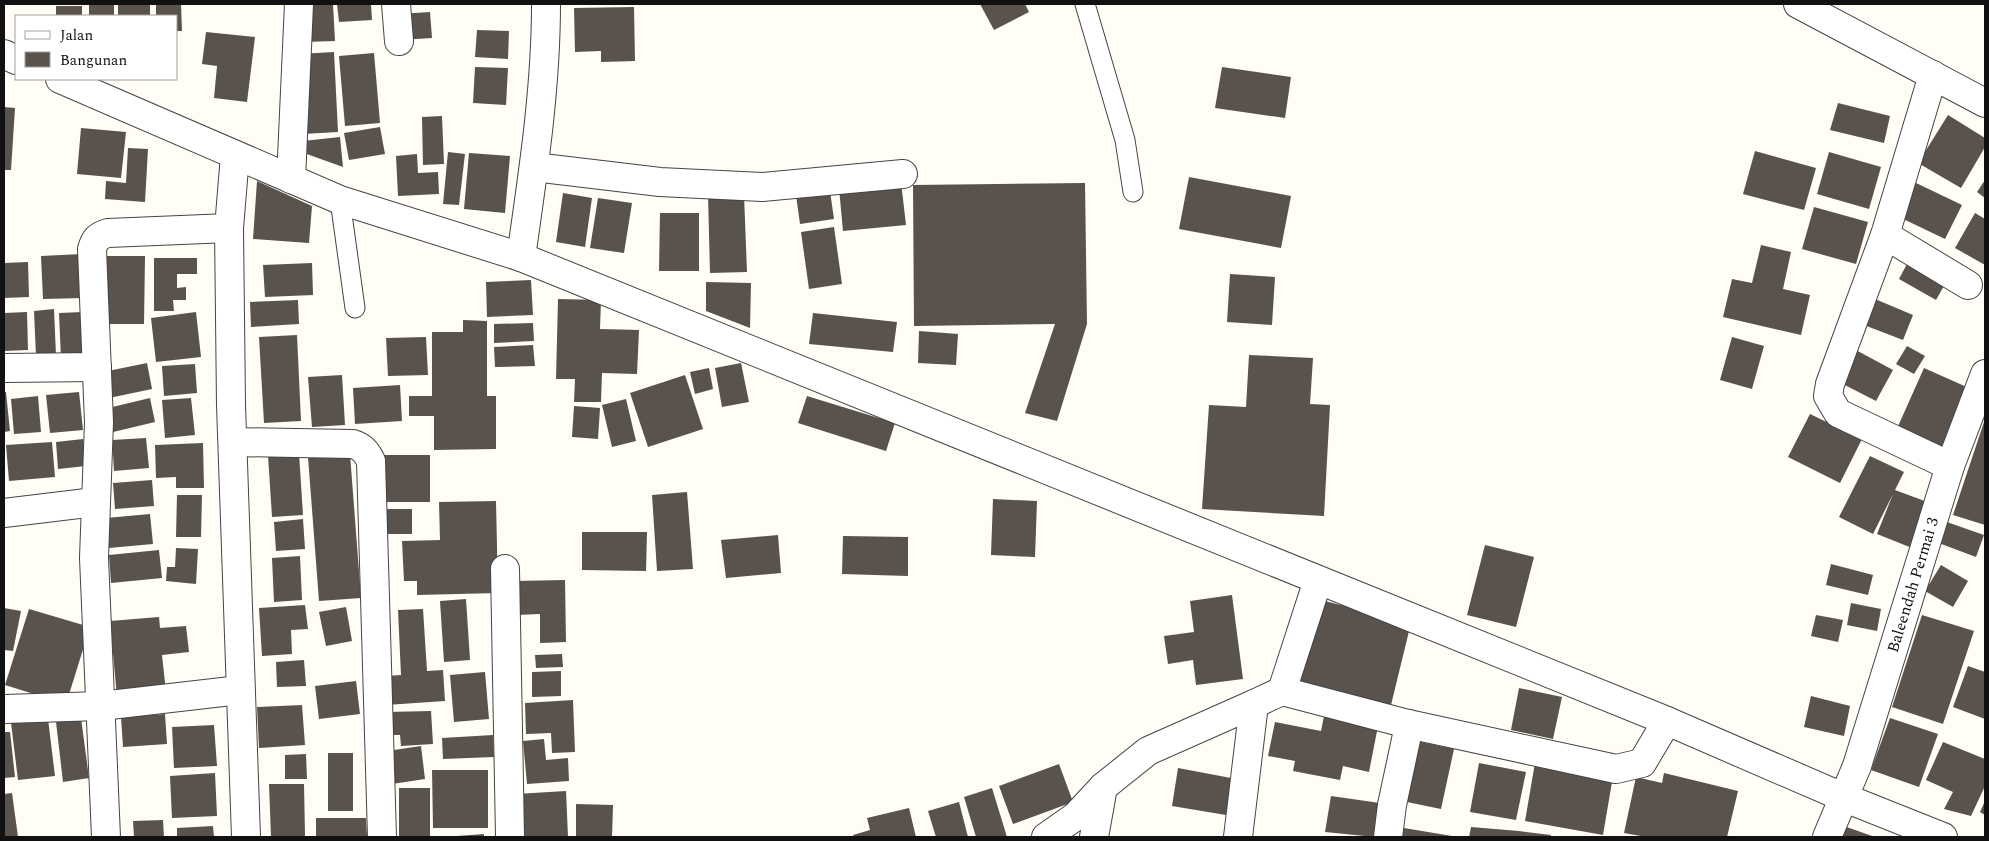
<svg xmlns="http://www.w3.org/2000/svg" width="1989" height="841" font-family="Spectral,serif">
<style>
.building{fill:#5a524d}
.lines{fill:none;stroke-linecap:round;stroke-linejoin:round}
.lane-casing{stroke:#444;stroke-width:21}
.street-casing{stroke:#444;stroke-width:30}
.lane{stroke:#fff;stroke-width:19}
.street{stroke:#fff;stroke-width:28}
.labels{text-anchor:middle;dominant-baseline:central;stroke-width:5;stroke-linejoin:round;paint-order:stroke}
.street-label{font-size:16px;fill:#111;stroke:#fff}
</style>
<rect width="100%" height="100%" fill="#fffdf5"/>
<g class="building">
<rect x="118" y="4" width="32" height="12"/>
<polygon points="156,4 181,4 182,31 176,31 176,16 156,16"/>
<polygon points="302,4 333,4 335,41 304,42"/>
<polygon points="337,4 371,4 372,20 339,22"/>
<polygon points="980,4 1025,4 1029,12 994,30"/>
<rect x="89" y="5" width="25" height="11"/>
<rect x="56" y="6" width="26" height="10"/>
<polygon points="634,7 635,61 601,62 601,51 575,52 574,8"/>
<polygon points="430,12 432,38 401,40 400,14"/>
<polygon points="477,30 509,31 508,59 475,57"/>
<polygon points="206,32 255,37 247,102 214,98 217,66 202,64"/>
<polygon points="334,52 338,132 303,134 299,54"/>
<polygon points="374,53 380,123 345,126 339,56"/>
<polygon points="475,67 508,68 506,105 473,103"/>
<polygon points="1222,67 1291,77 1285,118 1215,108"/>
<polygon points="1838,103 1890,116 1884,143 1830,130"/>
<polygon points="4,107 15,108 11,170 4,170"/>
<polygon points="1948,115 1985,138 1985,147 1961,188 1918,163"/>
<polygon points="442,116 444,164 423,165 422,117"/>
<polygon points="380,127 385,154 349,160 344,133"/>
<polygon points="81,128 126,132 121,178 77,174"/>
<polygon points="340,137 343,167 304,153 303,141"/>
<polygon points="128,148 148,149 145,202 105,199 106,181 126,183"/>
<polygon points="1755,151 1816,168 1804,210 1743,194"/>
<polygon points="448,152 465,154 459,205 443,204"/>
<polygon points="1829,152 1881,167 1869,209 1817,194"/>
<polygon points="469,153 510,156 505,213 464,209"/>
<polygon points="417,154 418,173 438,172 439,194 398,196 396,156"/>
<polygon points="1189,177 1291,196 1281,248 1179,229"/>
<polygon points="1985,180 1985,198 1977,192"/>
<polygon points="257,181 312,206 309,243 253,239"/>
<polygon points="901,182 906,225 843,231 839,188"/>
<polygon points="1914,182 1962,205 1945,239 1897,216"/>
<polygon points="1085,183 1087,324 1057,421 1025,413 1055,324 914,326 913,185"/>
<polygon points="829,184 834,219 800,224 795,188"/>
<polygon points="563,193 592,198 585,247 556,242"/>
<polygon points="708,195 744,195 747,272 710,273"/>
<polygon points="598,198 632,203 624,253 590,248"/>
<polygon points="1814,207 1868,222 1856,264 1802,249"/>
<polygon points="660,213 699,213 699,271 659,271"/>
<polygon points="1975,213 1985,219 1985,265 1955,248"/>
<polygon points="834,227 842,284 809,289 801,232"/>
<polygon points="1761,245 1791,252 1783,289 1810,295 1801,335 1723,317 1732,279 1752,283"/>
<polygon points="82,254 84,298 43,299 41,256"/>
<polygon points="105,256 145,256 144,324 104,324"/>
<polygon points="154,258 197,258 197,274 177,274 177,288 186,287 186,300 173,300 174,311 154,311"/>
<polygon points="28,262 29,297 4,298 4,263"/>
<polygon points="1908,262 1945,284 1936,300 1899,279"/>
<polygon points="312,263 313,295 265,297 263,265"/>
<polygon points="1230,274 1275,277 1272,325 1227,322"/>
<polygon points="531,280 533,315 487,317 486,282"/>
<polygon points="706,282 751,283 750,328 706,311"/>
<polygon points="558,299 601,300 600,329 639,330 637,374 602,373 601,402 574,402 575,379 556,379"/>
<polygon points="1875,299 1913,315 1903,340 1864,325"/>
<polygon points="298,300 299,324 251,327 250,302"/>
<polygon points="54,309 56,356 36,356 34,311"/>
<polygon points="27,312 28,350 4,351 4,313"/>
<polygon points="83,312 85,358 61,359 59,313"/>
<polygon points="196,312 201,357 156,362 151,318"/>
<polygon points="813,313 897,322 893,352 809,344"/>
<polygon points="463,320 487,321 487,396 496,396 496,449 434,450 434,416 409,416 409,396 432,396 432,332 463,332"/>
<polygon points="533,323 534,341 494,343 494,324"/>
<polygon points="919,331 958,334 956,365 918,363"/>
<polygon points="297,335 301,421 264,423 259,337"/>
<polygon points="426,337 428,375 388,376 386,338"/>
<polygon points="1732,337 1764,346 1752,389 1720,380"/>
<polygon points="533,345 535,366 495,367 494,347"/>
<polygon points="1907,346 1925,356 1914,374 1896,364"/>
<polygon points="1854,349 1893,370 1876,401 1837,381"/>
<polygon points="1249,355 1313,358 1310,404 1330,405 1324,516 1202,509 1209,405 1246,407"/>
<polygon points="147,363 152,389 109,398 103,372"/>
<polygon points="741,363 749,402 722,407 715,368"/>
<polygon points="195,364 197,393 164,396 162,366"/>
<polygon points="709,368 713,389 695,394 690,372"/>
<polygon points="1924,368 1969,388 1939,452 1895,433"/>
<polygon points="342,375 345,425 312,427 308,377"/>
<polygon points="685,375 703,429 648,447 630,393"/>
<polygon points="400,385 402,421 355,424 353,388"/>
<polygon points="4,392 6,392 10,431 4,432"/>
<polygon points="79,392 83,430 50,433 46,395"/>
<polygon points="38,396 41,432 14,434 11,399"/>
<polygon points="807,396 895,423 886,451 798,423"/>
<polygon points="150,398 155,422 109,433 104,409"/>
<polygon points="191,398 195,435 165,438 162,400"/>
<polygon points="626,399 636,441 612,447 602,405"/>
<polygon points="574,406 600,408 598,439 572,437"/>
<polygon points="1810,414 1862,439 1840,483 1788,457"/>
<polygon points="1985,419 1985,525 1953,515"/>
<polygon points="146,438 149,468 114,471 112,440"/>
<polygon points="83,439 86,466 58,469 56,442"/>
<polygon points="52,442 55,477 9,481 6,445"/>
<polygon points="203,443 204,488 176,488 176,477 156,478 155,445"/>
<polygon points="299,453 303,515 272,517 268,455"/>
<polygon points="350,454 361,598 319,601 308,457"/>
<rect x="384" y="455" width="46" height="47"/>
<polygon points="1870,456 1904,472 1895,490 1930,503 1912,548 1877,534 1893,494 1873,534 1839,517"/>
<polygon points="152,480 154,506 115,509 113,483"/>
<polygon points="687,492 693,569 657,571 652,495"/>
<polygon points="177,495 202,495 201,537 176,537"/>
<polygon points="993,499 1037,501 1035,557 991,555"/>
<polygon points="496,501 498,593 417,595 417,581 404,581 402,541 440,540 439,502"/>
<rect x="381" y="509" width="31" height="25"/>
<polygon points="150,514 153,544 109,548 106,518"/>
<polygon points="303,519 305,549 276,551 274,522"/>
<polygon points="1944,521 1984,535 1976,557 1936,542"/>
<polygon points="582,532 647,532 646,571 582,570"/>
<polygon points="778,535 781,573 726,578 721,540"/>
<polygon points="843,536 908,537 908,576 842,574"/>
<polygon points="1485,545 1534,557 1516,627 1467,615"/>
<polygon points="176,548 198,549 196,584 166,581 167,567 175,567"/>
<polygon points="159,550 162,578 111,583 109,555"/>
<polygon points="300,556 302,600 274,602 272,558"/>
<polygon points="1831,564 1873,575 1868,595 1826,585"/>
<polygon points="1941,565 1968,581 1953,607 1925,591"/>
<polygon points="565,580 566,642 540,643 540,614 516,615 515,581"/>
<polygon points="1232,595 1243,679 1196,685 1193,660 1168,664 1164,636 1194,632 1190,601"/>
<polygon points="466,599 470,660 444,662 440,601"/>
<polygon points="1317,599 1411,623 1391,705 1296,682"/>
<polygon points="1851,603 1881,609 1877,631 1847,625"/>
<polygon points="305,605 308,629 291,630 292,654 262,656 259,608"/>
<polygon points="346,607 352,641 326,646 319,612"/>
<polygon points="4,608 21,611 13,651 4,650"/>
<polygon points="29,609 90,627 66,704 5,685"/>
<polygon points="423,609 427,671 443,670 445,701 386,705 385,676 401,675 398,610"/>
<polygon points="1816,615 1843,620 1838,642 1811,636"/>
<polygon points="1922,615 1974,631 1943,724 1892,707"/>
<polygon points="159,617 160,628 186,626 189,652 162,655 166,692 117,697 110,621"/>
<polygon points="562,654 563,667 536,668 535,655"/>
<polygon points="304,660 306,686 277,687 276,662"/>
<polygon points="1968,666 1985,672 1985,719 1953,707"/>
<polygon points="561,671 561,696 532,697 532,672"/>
<polygon points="485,672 489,719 454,722 450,675"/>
<polygon points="356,681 360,714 319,719 315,686"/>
<polygon points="1519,688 1562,697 1553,739 1511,730"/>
<polygon points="1811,696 1850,706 1844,736 1804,727"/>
<polygon points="573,700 575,752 552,753 551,733 526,734 525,703"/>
<polygon points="302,705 305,745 259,748 257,707"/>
<polygon points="431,711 433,744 401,746 400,735 388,735 387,712"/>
<polygon points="165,714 167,744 123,747 121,717"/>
<polygon points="1324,716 1378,726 1369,772 1343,766 1340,780 1293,771 1295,761 1268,756 1275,722 1321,731"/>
<polygon points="81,718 89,778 63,782 56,722"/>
<polygon points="1890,718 1938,734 1919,787 1871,770"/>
<polygon points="48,719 55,776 18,780 11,723"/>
<polygon points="214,725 217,766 174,768 172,727"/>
<polygon points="4,732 10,732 15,777 4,778"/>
<polygon points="493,735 494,757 443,759 442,738"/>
<polygon points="544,739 546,760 568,758 569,781 527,784 523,741"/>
<polygon points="1411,740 1454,749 1441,809 1397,800"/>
<polygon points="1943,742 1985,759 1985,786 1971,816 1944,809 1953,792 1926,780"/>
<polygon points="421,746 425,779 392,784 387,751"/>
<rect x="328" y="753" width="25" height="58"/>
<polygon points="306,754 307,779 285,779 285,755"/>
<polygon points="1479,763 1526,772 1516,820 1470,812"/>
<polygon points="1535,763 1613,776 1603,835 1525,821"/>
<polygon points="1059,764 1073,802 1013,824 999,786"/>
<polygon points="1178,768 1231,778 1226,815 1172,806"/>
<polygon points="432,770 488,770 488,828 433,828"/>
<polygon points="215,773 217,816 172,818 170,776"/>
<polygon points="1664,773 1738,791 1727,837 1646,837 1624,833 1636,777 1662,783"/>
<polygon points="269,784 304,784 305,836 271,837"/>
<rect x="399" y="788" width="31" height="49"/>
<polygon points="992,788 1007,837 976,837 964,797"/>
<polygon points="566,791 568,837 518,837 516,794"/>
<polygon points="12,793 18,837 4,837 4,794"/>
<polygon points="1331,796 1380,803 1375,837 1325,832"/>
<polygon points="1985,801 1985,815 1980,812"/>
<polygon points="959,802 968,837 936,837 928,811"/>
<polygon points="576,804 613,805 612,837 576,837"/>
<polygon points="909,808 916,837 854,837 853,835 870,830 867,818"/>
<polygon points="316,818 366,818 367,837 316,837"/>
<polygon points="163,820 164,837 134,837 133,821"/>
<polygon points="1838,824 1875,837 1833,837"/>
<polygon points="213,826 214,837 177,837 177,828"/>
<polygon points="1398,827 1452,836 1451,837 1396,837"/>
<polygon points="1471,827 1519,831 1551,835 1550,837 1469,837"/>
<polygon points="484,834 484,837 457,837 457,836"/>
</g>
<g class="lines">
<defs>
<g id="lane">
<polyline points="1085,4 1125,140 1133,192"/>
<polyline points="340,200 355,308"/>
</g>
<g id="street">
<polyline points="396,4 399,41"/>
<polyline points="1798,4 1985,103"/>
<polyline points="4,54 16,60"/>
<polyline points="1933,75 1885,235 1830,384 1828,396 1838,413 1950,466"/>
<polyline points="60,79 340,200 521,257 1667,721 1845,798 1943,837"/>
<polyline points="235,155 229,228 231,405 246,837"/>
<polyline points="534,167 660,182 762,187 903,174"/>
<polyline points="291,179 299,4"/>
<polyline points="1885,235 1968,285"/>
<path d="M521,257C533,173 546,89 546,4"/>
<polyline points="4,368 97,367"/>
<path d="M233,442L353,444C362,447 366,451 371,461L382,837"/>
<polyline points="4,513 95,502"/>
<polyline points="505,569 510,837"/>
<polyline points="1282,691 1408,724 1616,769 1642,763 1667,721"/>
<polyline points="4,709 101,706 240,690"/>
<path d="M106,837L94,558L99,422L92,249C95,239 98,236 108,233L229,228"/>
<polyline points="1046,837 1076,816 1103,787 1148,751 1254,704"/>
<polyline points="1094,837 1103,787"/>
<polyline points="1238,837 1254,704 1282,691 1318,580"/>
<polyline points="1388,837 1392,805 1407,735 1408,724"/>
<polyline points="1827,837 1857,766 1950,466 1985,374"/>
</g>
</defs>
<use href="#lane" class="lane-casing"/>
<use href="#street" class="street-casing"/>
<use href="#lane" class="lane"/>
<use href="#street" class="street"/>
</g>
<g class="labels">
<g class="street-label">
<text transform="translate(1913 585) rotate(-73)">Baleendah Permai 3</text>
</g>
</g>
<rect width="1989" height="841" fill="none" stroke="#111111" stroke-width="10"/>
<rect x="15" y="15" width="162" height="65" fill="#ffffff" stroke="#a0a0a0"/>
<rect x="25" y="31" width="25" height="8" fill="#ffffff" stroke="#a0a0a0"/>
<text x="60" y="40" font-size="15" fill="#111111">Jalan</text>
<rect x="25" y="52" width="25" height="15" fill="#5a524d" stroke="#a0a0a0"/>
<text x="60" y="65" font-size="15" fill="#111111">Bangunan</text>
</svg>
